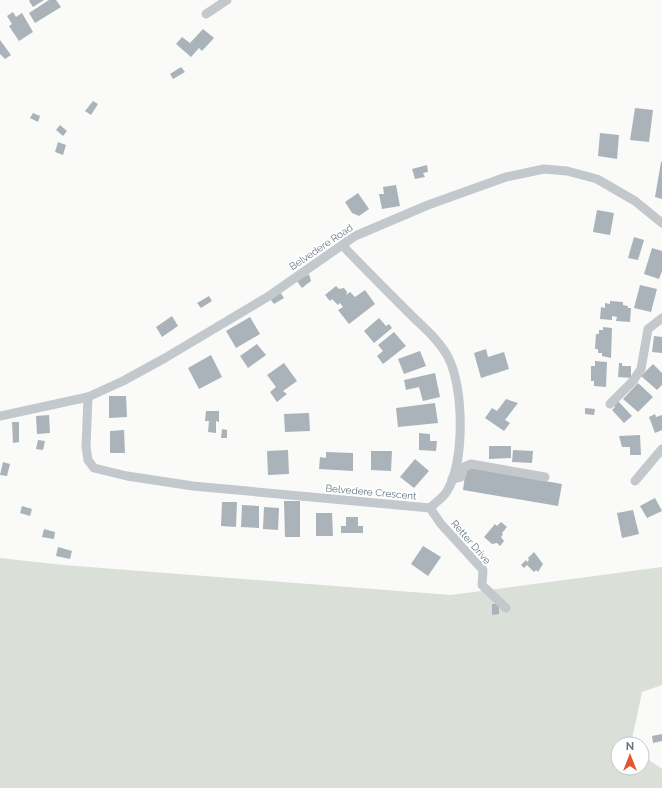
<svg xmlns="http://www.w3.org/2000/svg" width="662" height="788" font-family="Raleway,sans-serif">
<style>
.green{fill:#dadfd7}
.building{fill:#aab3b9}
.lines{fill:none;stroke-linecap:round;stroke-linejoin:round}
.minor{stroke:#c3c8cc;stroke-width:9}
.labels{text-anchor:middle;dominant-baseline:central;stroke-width:4;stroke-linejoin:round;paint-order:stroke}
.street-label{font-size:10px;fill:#657683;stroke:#fff}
</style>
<rect width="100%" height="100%" fill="#fafaf8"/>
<polygon class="green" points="0,558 63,565 451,595 662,567 662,685 642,692 631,744 618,744 618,768 642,768 642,755 662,769 662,788 0,788"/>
<g class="building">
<polygon points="30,0 44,0 33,7 29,1"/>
<polygon points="49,0 56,0 61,7 35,23 29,13"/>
<polygon points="13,12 16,17 22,13 33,32 19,41 9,26 12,24 7,16"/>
<polygon points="203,29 214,38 202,51 199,48 191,57 176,44 182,37 190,43"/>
<polygon points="0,40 11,55 5,59 0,54"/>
<polygon points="181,67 185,72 173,79 170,74"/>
<polygon points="93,101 98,104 91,115 85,111"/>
<polygon points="635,108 653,110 649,142 630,140"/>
<polygon points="33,113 40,116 38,122 30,118"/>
<polygon points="60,125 67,131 63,136 56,130"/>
<polygon points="600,133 619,135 617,159 598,156"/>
<polygon points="58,142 66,145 63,155 55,152"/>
<polygon points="661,162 662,162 662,199 655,197"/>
<polygon points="427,165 428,172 423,173 425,177 415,179 412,169"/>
<polygon points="396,185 400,206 382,209 379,194 384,194 383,187"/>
<polygon points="358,193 369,209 359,216 352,213 345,202"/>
<polygon points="597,210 614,213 610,235 593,232"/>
<polygon points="634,237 644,240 638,260 628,258"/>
<polygon points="652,248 662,251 662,271 659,279 644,274"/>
<polygon points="305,274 306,276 309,274 311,281 302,288 296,280"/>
<polygon points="640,285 657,289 651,312 634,308"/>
<polygon points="336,286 339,289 344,288 347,292 346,295 350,292 355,297 365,290 375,304 349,324 338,310 343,307 340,303 338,305 332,299 330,301 325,295"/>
<polygon points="278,289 284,298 274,304 268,296"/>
<polygon points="209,296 212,301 201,308 197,303"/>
<polygon points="610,301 623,302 623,305 628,306 628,308 631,308 630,322 616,321 617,317 612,316 612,320 600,319 601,307 605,308 605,303 610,304"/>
<polygon points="172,316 178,326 162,337 156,327"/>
<polygon points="250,317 260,334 236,348 226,331"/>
<polygon points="379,318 386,326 389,324 392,328 374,343 364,331"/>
<polygon points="603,327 612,328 611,358 602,356 602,353 598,353 598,349 595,349 596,334 599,334 599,330 603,330"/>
<polygon points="394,332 406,346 383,364 377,356 383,351 378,345"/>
<polygon points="654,336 662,337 662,353 652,352"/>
<polygon points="257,344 266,355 248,368 240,356"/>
<polygon points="486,349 488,357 504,352 509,369 481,378 474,353"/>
<polygon points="420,351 426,366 404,374 398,359"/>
<polygon points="211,355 222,377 199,389 188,368"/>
<polygon points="595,361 607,362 606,387 594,386 594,381 591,381 591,366 595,366"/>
<polygon points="284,363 297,381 283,391 287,394 277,402 270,392 276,387 267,375"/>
<polygon points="619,363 622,363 622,366 631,366 631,378 618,377"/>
<polygon points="653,364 662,373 662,385 657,390 641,376"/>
<polygon points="435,373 440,397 423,401 419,387 406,390 404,380"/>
<polygon points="638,383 653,397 638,412 623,399"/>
<polygon points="109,396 126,396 127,417 109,418"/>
<polygon points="506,399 518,403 505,420 510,423 504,431 485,418 492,408 497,411"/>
<polygon points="617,400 632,416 624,423 612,410 615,407 613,404"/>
<polygon points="435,403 438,423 398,427 396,408"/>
<polygon points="585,408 595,409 594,415 585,414"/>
<polygon points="206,411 219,411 219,422 216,421 216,433 208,432 209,421 205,421"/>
<polygon points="309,413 310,431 285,432 284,414"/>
<polygon points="655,414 656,417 662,415 662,430 655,433 649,417"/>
<polygon points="49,415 50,433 37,434 36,416"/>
<polygon points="12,422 19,422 19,442 13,443"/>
<polygon points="222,429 227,430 227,438 221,438"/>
<polygon points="124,430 125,453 110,453 110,431"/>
<polygon points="419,433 430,434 430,441 437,441 436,451 419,450"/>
<polygon points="640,435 641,455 630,455 630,447 622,447 619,436"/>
<polygon points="38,440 45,441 43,450 36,449"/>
<polygon points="489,446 511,446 511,458 489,459"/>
<polygon points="288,450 289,474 268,475 267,451"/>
<polygon points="513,450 533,451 532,463 512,462"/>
<polygon points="371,451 392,451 391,471 371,470"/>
<polygon points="326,452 353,453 353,471 319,469 320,457 326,458"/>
<polygon points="415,459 429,471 414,488 400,477"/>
<polygon points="3,462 10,464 7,476 0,475"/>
<polygon points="466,467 562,484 558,506 463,490"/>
<polygon points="655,498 662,511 647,518 640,506"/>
<polygon points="284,501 300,501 300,537 285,537"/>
<polygon points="222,502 237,502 236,527 221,526"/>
<polygon points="242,505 259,506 259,528 241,527"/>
<polygon points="22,506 32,509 30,516 20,513"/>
<polygon points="264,507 279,508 278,530 263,529"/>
<polygon points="633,510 639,534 622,538 617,513"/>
<polygon points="316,513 332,513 333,536 316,536"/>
<polygon points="346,517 358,517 358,526 363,526 363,533 341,533 341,526 346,526"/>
<polygon points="501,522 507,527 502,533 503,534 501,537 504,541 500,546 497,543 492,544 484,537 495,524 497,526"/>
<polygon points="44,529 55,532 54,539 42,537"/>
<polygon points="423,546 441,557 428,576 411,564"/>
<polygon points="58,547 72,551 70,559 56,556"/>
<polygon points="534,552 543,564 538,572 536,570 534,572 527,565 524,568 521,565 526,560 527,562 529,560 528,558"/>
<polygon points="492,604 499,604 499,614 492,615"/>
<polygon points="662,734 662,741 653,743 652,736"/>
</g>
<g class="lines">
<g class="minor">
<polyline points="206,14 227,0"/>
<path d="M88,397L86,447L88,460L94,468L127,476L193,486L430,508C435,503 444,497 447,491C465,462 464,387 448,357C440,341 423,327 410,314C387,291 364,268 342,245"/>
<polyline points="610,404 633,381 641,369 648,329 662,318"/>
<polyline points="0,416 88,397 123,381 165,358 269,296 355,236 428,205 506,177 544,169 567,171 597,179 635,201 662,223"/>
<polyline points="452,479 461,477 464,467 471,464 545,477"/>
<polyline points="635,481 662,449"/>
<polyline points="430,508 441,524 483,570 482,585 506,608"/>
</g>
</g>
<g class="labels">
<g class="street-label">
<text transform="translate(321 247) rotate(-34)">Belvedere Road</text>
<text transform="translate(371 492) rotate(5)">Belvedere Crescent</text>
<text transform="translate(471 542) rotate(49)">Retter Drive</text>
</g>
</g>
<g transform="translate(630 756)"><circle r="19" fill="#ffffff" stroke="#c1c8cd"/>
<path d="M0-3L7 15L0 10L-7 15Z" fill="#e4572e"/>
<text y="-6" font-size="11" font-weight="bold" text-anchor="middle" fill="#657683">N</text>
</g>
</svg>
